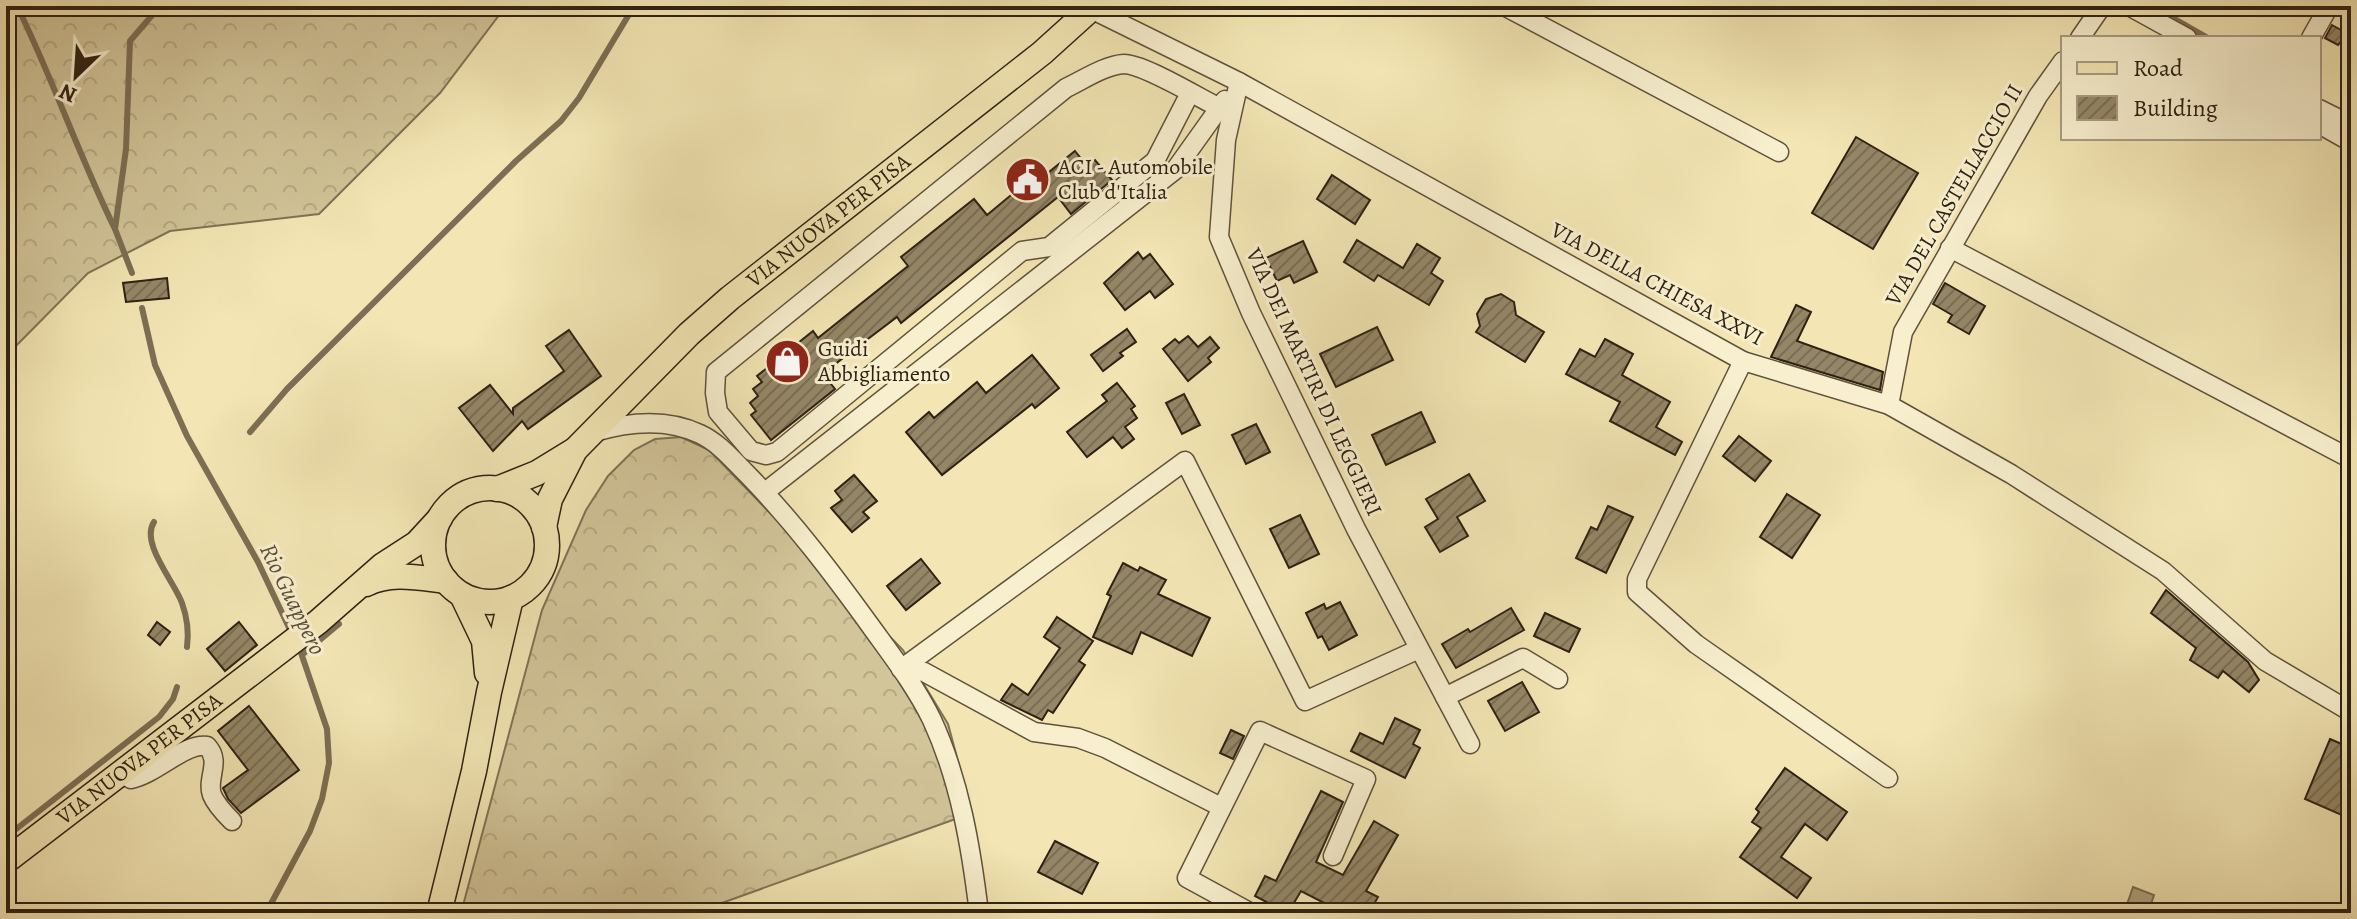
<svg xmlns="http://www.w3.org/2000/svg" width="2357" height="919" font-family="Alegreya,serif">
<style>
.forest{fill:url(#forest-crowns);stroke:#807356;stroke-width:2}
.water{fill:#b0a37e;stroke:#7c6f54;stroke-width:2}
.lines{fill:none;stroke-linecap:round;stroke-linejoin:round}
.stream{stroke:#7c6f54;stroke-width:6}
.building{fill:url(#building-hatch);stroke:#2e2114;stroke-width:2}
.minor-casing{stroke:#5f523c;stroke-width:21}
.major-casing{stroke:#2e2114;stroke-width:27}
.minor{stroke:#f7efce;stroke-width:18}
.major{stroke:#f3e6b4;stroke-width:24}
.labels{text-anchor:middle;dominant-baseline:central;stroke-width:6;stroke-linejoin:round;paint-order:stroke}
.poi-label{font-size:22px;fill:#2e2114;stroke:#f7efce;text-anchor:start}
.street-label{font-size:22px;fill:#2e2114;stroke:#f7efce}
.water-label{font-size:24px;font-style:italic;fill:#5c4e39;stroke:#f7efce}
</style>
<defs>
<pattern id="forest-crowns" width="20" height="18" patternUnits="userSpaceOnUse" patternTransform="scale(2)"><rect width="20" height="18" fill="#d2c599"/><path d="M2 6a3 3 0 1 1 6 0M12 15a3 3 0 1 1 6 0" fill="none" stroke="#b5a983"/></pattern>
<pattern id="building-hatch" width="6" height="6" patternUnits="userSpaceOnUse" patternTransform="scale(2)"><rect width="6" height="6" fill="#948767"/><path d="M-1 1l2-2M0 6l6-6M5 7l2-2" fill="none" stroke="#796e54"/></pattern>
</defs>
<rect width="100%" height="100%" fill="#f3e6b4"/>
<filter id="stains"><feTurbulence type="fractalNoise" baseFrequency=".0025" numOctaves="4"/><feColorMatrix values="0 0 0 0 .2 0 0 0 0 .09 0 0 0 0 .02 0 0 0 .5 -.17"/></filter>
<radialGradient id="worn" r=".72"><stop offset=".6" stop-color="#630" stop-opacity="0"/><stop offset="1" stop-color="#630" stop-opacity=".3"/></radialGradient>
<g class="forest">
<polygon points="6,6 506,6 440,93 319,214 170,231 88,273 6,356"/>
<polygon points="681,437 709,450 903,650 948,724 972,813 694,913 461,913 542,610 586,510 608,476 634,450 655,439"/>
</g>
<polygon class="water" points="2133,887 2154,895 2148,913 2124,913"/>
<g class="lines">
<g class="stream">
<path d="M17,6C53,79 79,156 115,229"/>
<polyline points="1836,6 1841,9 1843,6"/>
<polyline points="2152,6 2208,38"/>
<polyline points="132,273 115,229 126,149 130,41 160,6"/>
<polyline points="142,308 155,365 187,436 258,562 292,634"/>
<polyline points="250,432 287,389 516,161 561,121 579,98 634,6"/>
<path d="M154,522C140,543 174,581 182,603C187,617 189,632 187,647"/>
<polyline points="303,654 339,624"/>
<polyline points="6,837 159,717 173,699 177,687"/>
<polyline points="266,913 310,831 322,799 329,763 327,729 298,644"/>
</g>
</g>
<g class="building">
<polygon points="2332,25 2348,34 2338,45 2325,38"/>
<polygon points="1856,137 1918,173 1873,249 1812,213"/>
<polygon points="1075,151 1087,166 1095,160 1112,180 1071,214 1058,197 901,323 897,317 848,354 823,374 835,389 771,440 751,415 756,411 750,403 758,396 753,389 762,382 757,376 813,331 818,338 908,266 901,257 974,199 987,215 1016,191 1010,184 1034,164 1044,176"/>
<polygon points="1332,175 1370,200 1355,224 1317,199"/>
<polygon points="1357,240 1403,268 1417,244 1440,258 1431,273 1443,281 1429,305 1378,275 1374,281 1344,262"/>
<polygon points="1303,241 1317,272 1294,283 1290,275 1277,281 1266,258"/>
<polygon points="1138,252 1143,259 1150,254 1173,284 1155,298 1150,291 1125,310 1104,283"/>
<polygon points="167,278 169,298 126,302 123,283"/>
<polygon points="1945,283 1985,306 1969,334 1948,322 1952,315 1933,304"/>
<polygon points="1501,294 1514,302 1516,315 1544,332 1525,362 1476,332 1480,326 1477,314 1486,299"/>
<polygon points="1796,305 1811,312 1797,341 1883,372 1880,390 1771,357"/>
<polygon points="1377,327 1393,360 1336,387 1320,354"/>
<polygon points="1127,329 1136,342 1120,353 1123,356 1103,371 1091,355"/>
<polygon points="569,330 601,376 528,429 522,421 493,451 459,408 490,385 513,414 513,408 564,371 546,346"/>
<polygon points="1188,336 1198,347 1210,337 1219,348 1208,358 1211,362 1188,381 1163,349 1175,339 1179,343"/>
<polygon points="1605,339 1633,354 1622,375 1670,402 1656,427 1682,442 1675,455 1610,421 1620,402 1566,374 1580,349 1595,357"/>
<polygon points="1032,355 1059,388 1035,408 1032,404 942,475 906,432 929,412 934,418 977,382 986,393"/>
<polygon points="1117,383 1135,406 1131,409 1137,418 1125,427 1134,439 1122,448 1113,437 1087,457 1067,432 1107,401 1102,395"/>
<polygon points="1184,394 1200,425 1182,434 1166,403"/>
<polygon points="1421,412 1435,442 1386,465 1372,435"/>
<polygon points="1256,424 1270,452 1246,464 1232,435"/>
<polygon points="1739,436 1771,461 1755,481 1723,456"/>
<polygon points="1469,474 1485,501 1457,517 1468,536 1440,552 1425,527 1438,519 1426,499"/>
<polygon points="854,475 877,501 863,512 869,518 852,532 831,508 842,500 835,491"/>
<polygon points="1787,494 1820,515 1792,558 1760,537"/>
<polygon points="1608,506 1633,517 1606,573 1576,558 1591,527 1597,530"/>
<polygon points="1300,515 1319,554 1289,568 1270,529"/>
<polygon points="921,559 940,583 906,610 887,586"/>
<polygon points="1123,563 1138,571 1140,567 1166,580 1158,594 1210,618 1192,656 1141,632 1132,654 1093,637 1111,596 1107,594"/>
<polygon points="2166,590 2248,662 2259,680 2249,692 2223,671 2218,678 2190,660 2196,648 2151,613"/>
<polygon points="1340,602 1357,635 1329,650 1322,636 1318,638 1306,613 1324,604 1326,609"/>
<polygon points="1511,608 1524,630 1456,668 1442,644 1468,629 1470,632"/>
<polygon points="1545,613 1580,629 1569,652 1534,636"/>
<polygon points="1057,617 1093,641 1079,661 1085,665 1053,713 1048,710 1042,720 1001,700 1012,684 1028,695 1060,648 1044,637"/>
<polygon points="157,622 170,632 160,645 148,635"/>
<polygon points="239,622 257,645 225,671 207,649"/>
<polygon points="1522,682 1539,712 1505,731 1488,701"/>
<polygon points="249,706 299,770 241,813 228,799 223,788 248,770 218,731"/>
<polygon points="1395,718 1420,730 1413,744 1420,748 1405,778 1351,751 1360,733 1383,744"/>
<polygon points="1231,730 1244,736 1233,759 1220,753"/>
<polygon points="2330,739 2351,748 2351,800 2344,816 2305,799"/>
<polygon points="1785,768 1847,812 1827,840 1805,824 1781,857 1811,878 1797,898 1740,857 1761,828 1752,822 1759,812 1756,809"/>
<polygon points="1321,791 1343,802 1316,862 1343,875 1374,821 1398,835 1366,891 1378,897 1369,913 1331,913 1334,908 1301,891 1288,913 1255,896 1265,876 1276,881"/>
<polygon points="1055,841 1098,863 1082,894 1038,872"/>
</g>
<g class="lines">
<defs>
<g id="minor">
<polyline points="1504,6 1779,152"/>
<polyline points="2129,6 2187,38"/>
<polyline points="1091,9 1239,82 1743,361 1889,405 2011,474 2163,571 2265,661 2351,712"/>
<polyline points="2080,38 2102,6"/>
<polyline points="2311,38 2329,6"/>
<polyline points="1239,82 1226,140 1219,237 1251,313 1356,529 1470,744"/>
<path d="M1190,93L1155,161L1049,247L1022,251L777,452L766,455L751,451L718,412L715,393L716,372L1066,88C1083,80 1105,65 1124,64C1144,64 1199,98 1220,108"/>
<polyline points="2319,109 2351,125"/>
<polyline points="2319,124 2351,142"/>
<polyline points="1950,248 2351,459"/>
<polyline points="1743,361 1637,579 1637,592 1696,644 1888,778"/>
<polyline points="1889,405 1903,332 2038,96 2063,61"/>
<path d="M594,432C628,422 667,418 700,434C719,443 732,459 746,473C793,521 833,574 872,628C893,657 916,687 932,720C960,781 971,847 979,913"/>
<polyline points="765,492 1175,170 1225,100"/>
<polyline points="901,669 1185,461 1305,701 1419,649"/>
<polyline points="901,669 924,672 1034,732 1078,738 1105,748 1221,807"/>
<polyline points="1445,697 1523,658 1558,679"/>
<path d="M121,773L131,779C158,773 184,743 207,746C222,762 206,778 212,795C216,805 225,814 232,821"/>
<polyline points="1251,913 1187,878 1260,731 1366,779 1333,856"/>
</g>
<g id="major">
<circle cx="490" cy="545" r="57"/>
<polyline points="497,489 537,473 573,451"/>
<path id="s1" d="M544,527L550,499L575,450L689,334L730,298L1042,53L1094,6"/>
<path d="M366,584C391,571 420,578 446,581"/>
<polyline points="462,595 484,641 487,673"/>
<path id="s2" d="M6,861L318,622L383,565L417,543L440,518"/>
<polyline points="439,913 474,771 489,692 511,598"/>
</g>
</defs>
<use href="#minor" class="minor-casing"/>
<use href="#major" class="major-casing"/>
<use href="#minor" class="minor"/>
<use href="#major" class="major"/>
</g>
<defs>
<symbol id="civic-disc" viewBox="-11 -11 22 22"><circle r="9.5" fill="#8f2418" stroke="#f7efce"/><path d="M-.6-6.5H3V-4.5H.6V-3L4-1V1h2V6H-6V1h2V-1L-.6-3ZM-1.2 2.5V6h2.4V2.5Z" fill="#fff"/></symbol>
<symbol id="shop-disc" viewBox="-11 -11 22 22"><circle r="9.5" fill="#8f2418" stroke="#f7efce"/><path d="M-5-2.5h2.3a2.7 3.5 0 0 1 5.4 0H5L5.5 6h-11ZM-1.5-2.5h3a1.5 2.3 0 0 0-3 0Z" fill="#fff"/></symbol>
</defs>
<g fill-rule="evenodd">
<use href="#civic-disc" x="1002" y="154" width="51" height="51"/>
<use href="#shop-disc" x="762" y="336" width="51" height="51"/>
</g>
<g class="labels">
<g class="poi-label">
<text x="1058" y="167">ACI - Automobile<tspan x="1058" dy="25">Club d'Italia</tspan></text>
<text x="818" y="349">Guidi<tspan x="818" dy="25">Abbigliamento</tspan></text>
</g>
<g class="street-label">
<text transform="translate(1954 195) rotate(-60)">VIA DEL CASTELLACCIO II</text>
<text stroke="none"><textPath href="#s1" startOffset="426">VIA NUOVA PER PISA</textPath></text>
<text transform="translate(1657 284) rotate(28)">VIA DELLA CHIESA XXVI</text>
<text transform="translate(1314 382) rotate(65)">VIA DEI MARTIRI DI LEGGIERI</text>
<text stroke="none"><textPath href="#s2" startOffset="168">VIA NUOVA PER PISA</textPath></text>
</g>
<g class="water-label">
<text transform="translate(293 599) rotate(64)">Rio Guappero</text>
</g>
</g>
<rect width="2357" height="919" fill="none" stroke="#f3e6b4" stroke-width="32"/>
<rect x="8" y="8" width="2341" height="903" fill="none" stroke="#2e2114" stroke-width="4"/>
<rect x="16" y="16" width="2325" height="887" fill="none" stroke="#2e2114" stroke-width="2"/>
<rect x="2061" y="36" width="260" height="104" fill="#f7efce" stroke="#a79d84" stroke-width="2"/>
<rect x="2077" y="62" width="40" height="12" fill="#f3e6b4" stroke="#a79d84" stroke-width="2"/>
<text x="2133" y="76" font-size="24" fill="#2e2114">Road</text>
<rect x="2077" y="96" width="40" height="24" fill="url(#building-hatch)" stroke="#a79d84" stroke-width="2"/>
<text x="2133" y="116" font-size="24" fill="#2e2114">Building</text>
<g transform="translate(76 76) rotate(205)" stroke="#f7efce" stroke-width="6" paint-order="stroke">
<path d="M0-6L14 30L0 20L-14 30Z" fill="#2e2114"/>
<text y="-12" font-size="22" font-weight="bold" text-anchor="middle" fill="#2e2114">N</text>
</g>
<rect width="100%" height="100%" filter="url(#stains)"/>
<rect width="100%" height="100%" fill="url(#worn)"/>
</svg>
